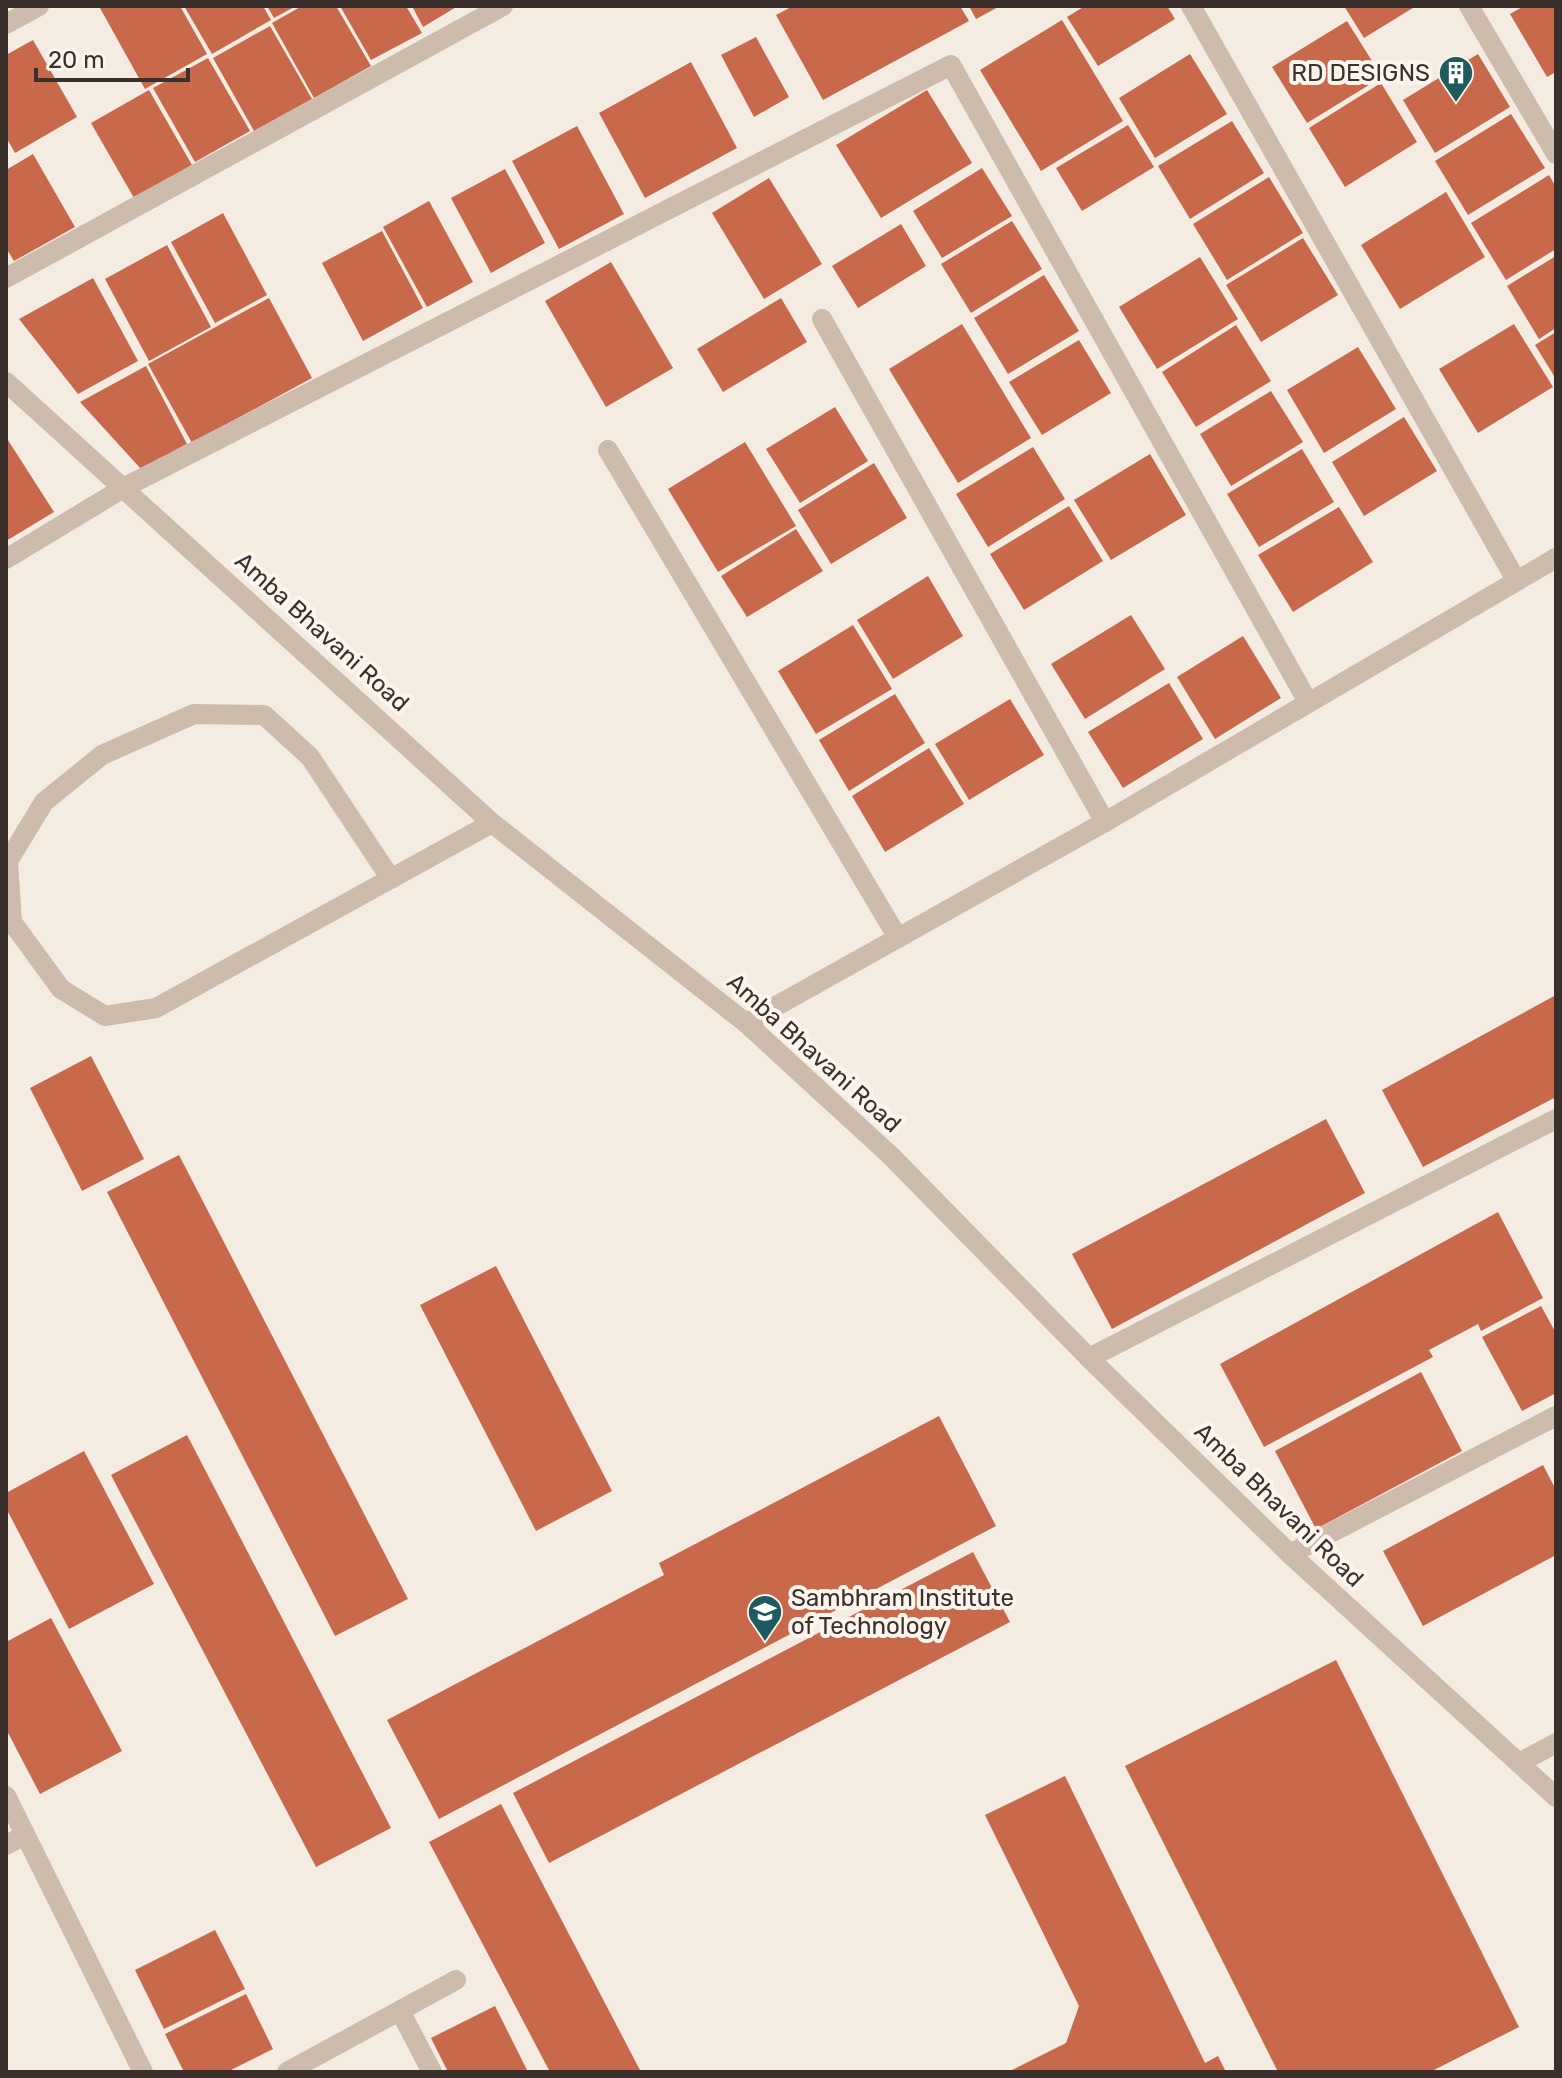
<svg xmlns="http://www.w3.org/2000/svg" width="1562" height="2078" font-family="Rubik,sans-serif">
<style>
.building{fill:#c8694b}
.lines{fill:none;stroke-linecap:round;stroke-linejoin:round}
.service{stroke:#cdbbac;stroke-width:20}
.minor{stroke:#cdbbac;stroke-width:20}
.tertiary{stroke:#cdbbac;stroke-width:20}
.labels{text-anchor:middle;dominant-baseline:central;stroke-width:8;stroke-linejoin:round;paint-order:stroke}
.poi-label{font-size:24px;fill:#3b302b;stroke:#fbf5ee;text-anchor:end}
.street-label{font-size:24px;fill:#3b302b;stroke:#fbf5ee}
</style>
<rect width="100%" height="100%" fill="#f4ebe1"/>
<g class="building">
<polygon points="104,6 180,6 207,54 145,89 100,8"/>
<polygon points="184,6 263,6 271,20 212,54"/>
<polygon points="267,6 296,6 274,18"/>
<polygon points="302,6 336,6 371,66 314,98 272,23"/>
<polygon points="340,6 406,6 422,33 371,60"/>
<polygon points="412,6 458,6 423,27"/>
<polygon points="793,6 960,6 969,21 823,100 776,15"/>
<polygon points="969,6 1000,6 976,19"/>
<polygon points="1085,6 1167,6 1175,19 1098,66 1067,17"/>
<polygon points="1344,6 1416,6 1364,38"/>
<polygon points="1524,6 1556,6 1556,72 1547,77 1510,14"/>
<polygon points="1062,20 1123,121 1041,171 980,70"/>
<polygon points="1347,21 1382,77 1307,123 1272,67"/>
<polygon points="270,26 312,99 254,131 213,58"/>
<polygon points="756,37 789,97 754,117 721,55"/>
<polygon points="33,40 77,117 15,153 6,137 6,55"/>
<polygon points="1190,54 1227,114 1155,158 1119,98"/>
<polygon points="1478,54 1510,107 1435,153 1403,100"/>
<polygon points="208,58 250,131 195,162 153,88"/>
<polygon points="691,62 737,148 645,198 599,113"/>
<polygon points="1381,83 1417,142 1345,187 1309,128"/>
<polygon points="149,90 192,165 134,198 91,123"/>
<polygon points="927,90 972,163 881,218 836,145"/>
<polygon points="1511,114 1545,168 1468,215 1435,161"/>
<polygon points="1232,121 1264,173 1190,219 1158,166"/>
<polygon points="1128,125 1154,167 1082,211 1056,168"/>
<polygon points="577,126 624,214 559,249 512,161"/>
<polygon points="33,154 75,227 14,261 6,248 6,170"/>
<polygon points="982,168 1012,216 942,258 913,211"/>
<polygon points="505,169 545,243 491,273 451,198"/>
<polygon points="1549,175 1556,187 1556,249 1506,280 1471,223"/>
<polygon points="1269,177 1303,233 1227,280 1193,224"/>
<polygon points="769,178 822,264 764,299 712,213"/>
<polygon points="1446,192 1485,257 1400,309 1361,245"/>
<polygon points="429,201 473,282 427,307 383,227"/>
<polygon points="223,213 267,295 215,323 171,242"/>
<polygon points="1012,221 1042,269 971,313 941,264"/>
<polygon points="901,224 926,266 858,308 832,266"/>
<polygon points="382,231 423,308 363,341 322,263"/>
<polygon points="1303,238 1338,295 1261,342 1226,285"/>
<polygon points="167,245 211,327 149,361 105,279"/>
<polygon points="1556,256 1556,328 1539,339 1507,286"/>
<polygon points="1200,257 1238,319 1157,369 1119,307"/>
<polygon points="611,262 673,368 606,407 545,301"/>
<polygon points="1044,275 1079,331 1008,374 974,318"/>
<polygon points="93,278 138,361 78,394 19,319"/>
<polygon points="269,298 312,378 192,443 148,364"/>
<polygon points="781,298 807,342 723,392 697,349"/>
<polygon points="962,324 1031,438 958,483 889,369"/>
<polygon points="1514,324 1553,387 1478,433 1439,369"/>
<polygon points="1236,325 1271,381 1196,427 1162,372"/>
<polygon points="1556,332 1556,379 1535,345"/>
<polygon points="1079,340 1111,393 1042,435 1009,382"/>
<polygon points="1358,347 1396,409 1324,453 1287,390"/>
<polygon points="146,366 187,444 141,469 80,402"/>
<polygon points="1271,391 1303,442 1231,486 1200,434"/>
<polygon points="835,407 868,461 800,503 766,449"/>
<polygon points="1404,417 1437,471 1364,516 1332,462"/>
<polygon points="6,437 54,512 6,541"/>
<polygon points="745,442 796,526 718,572 668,489"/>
<polygon points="1033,447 1065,499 988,547 956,494"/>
<polygon points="1302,449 1334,502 1259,547 1227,494"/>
<polygon points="1150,454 1186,515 1111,560 1074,500"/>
<polygon points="874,463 907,518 831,564 798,510"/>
<polygon points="1069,506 1103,561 1024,610 990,554"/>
<polygon points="1339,507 1373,562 1293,612 1258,555"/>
<polygon points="796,529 823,571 747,617 721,576"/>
<polygon points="928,576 963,636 893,679 857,620"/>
<polygon points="1131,615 1165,669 1085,719 1051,664"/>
<polygon points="853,625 892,689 816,734 778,671"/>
<polygon points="1243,636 1281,698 1215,739 1177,677"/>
<polygon points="1169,683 1203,739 1123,788 1088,732"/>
<polygon points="895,694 925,743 849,791 819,740"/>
<polygon points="1010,699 1044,755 969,800 935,744"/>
<polygon points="929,748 964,804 885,852 852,796"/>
<polygon points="1556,995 1556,1097 1423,1167 1382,1090"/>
<polygon points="91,1056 144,1159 82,1191 30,1088"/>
<polygon points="1326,1119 1365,1193 1112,1329 1072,1254"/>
<polygon points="179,1155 408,1599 335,1636 107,1192"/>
<polygon points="1498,1212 1543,1298 1481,1331 1478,1324 1429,1350 1433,1357 1264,1447 1220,1364"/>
<polygon points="496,1266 612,1491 536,1531 420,1305"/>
<polygon points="1541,1306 1556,1333 1556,1393 1522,1411 1482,1337"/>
<polygon points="1421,1372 1462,1451 1316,1529 1275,1451"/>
<polygon points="939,1416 996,1526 439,1819 387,1720 664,1575 659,1563"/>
<polygon points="187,1435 391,1828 316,1867 111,1475"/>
<polygon points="84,1451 154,1584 69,1629 6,1508 6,1493"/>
<polygon points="1543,1465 1556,1490 1556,1555 1423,1626 1383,1551"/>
<polygon points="973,1552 1010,1622 549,1863 513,1793"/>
<polygon points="51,1618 122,1751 40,1794 6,1729 6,1642"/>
<polygon points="1336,1660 1519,2027 1430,2072 1278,2072 1125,1766"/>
<polygon points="1065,1776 1205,2063 1218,2056 1226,2072 1008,2072 1066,2043 1079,2006 985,1815"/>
<polygon points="501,1804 641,2072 550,2072 429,1842"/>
<polygon points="215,1930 245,1989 164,2029 135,1970"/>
<polygon points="246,1994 273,2049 227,2072 184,2072 165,2034"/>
<polygon points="495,2006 527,2070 448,2072 431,2038"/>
</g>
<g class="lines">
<g class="service">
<polyline points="391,879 310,757 264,715 194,714 102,755 44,802 8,861 12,922 61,989 105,1016 156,1008 492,823"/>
<polyline points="6,1845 25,1835"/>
</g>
<g class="minor">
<polyline points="1191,6 1516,580"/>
<polyline points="1469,6 1556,154"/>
<polyline points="6,24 39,6"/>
<polyline points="6,278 503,6"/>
<polyline points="822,319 1105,822"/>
<polyline points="608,450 898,938"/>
<polyline points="6,559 125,487 951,65 1308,702"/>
<polyline points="746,1023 1105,822 1556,558"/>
<polyline points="1089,1358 1556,1119"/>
<polyline points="1290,1554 1556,1416"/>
<polyline points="1519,1763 1556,1743"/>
<polyline points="6,1796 143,2072"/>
<polyline points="400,2011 432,2072"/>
<polyline points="287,2072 456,1980"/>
</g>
<polyline class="tertiary" points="6,382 492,823 746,1023 891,1156 1089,1358 1290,1554 1556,1797"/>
</g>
<defs>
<symbol id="building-pin" viewBox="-11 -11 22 30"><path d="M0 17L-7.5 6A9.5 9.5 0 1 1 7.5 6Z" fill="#1f5a5e" stroke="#fbf5ee"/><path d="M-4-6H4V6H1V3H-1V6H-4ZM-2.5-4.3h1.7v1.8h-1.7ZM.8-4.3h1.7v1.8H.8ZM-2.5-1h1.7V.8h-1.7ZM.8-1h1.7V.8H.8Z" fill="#fff"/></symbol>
<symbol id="university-pin" viewBox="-11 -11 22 30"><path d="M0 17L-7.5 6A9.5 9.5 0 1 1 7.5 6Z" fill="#1f5a5e" stroke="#fbf5ee"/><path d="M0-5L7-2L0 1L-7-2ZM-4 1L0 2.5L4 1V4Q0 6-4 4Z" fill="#fff"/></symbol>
</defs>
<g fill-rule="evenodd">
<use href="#building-pin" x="1436" y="53" width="40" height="54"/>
<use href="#university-pin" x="745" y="1592" width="40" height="54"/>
</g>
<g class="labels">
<g class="poi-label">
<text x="1430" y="73">RD DESIGNS</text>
<text x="791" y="1598" text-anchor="start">Sambhram Institute<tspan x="791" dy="28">of Technology</tspan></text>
</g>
<g class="street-label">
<text transform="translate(322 632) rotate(42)">Amba Bhavani Road</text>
<text transform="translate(814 1053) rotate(42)">Amba Bhavani Road</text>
<text transform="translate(1279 1505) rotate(44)">Amba Bhavani Road</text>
</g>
</g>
<rect width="1562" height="2078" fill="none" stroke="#3b302b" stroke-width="16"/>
<path d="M36 68v12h152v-12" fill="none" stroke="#3b302b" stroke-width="4"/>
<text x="48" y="68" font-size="24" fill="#3b302b" stroke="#fbf5ee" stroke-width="6" paint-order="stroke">20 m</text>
</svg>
